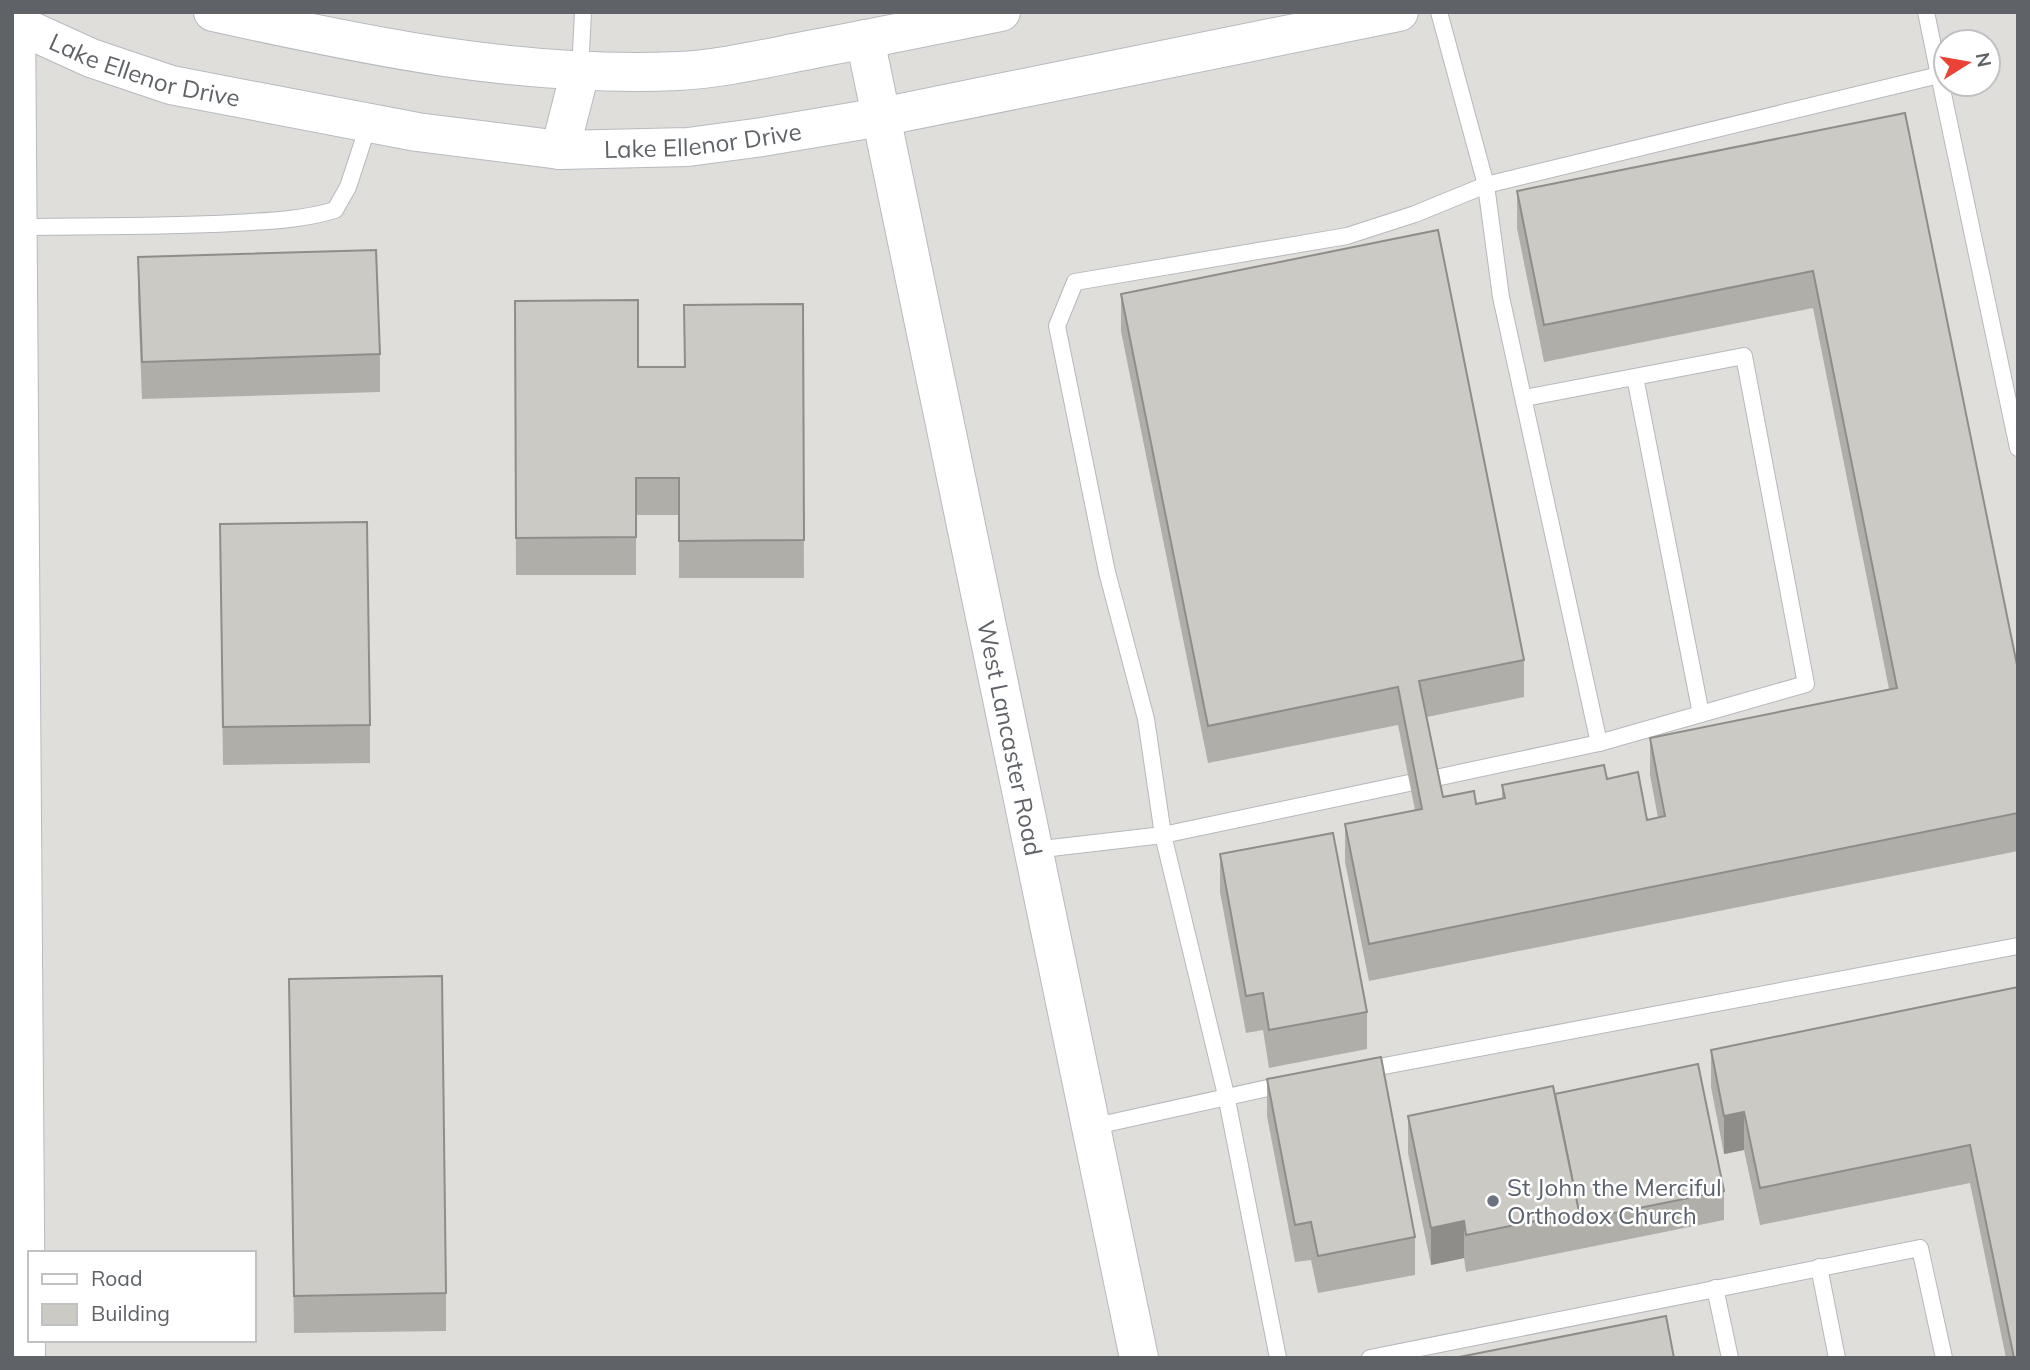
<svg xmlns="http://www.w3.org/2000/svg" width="2030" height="1370" font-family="Mulish,sans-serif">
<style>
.industrial{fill:#e0deda;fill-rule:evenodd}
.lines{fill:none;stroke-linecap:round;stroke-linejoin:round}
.lane-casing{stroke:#b5b8bc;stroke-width:18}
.secondary-casing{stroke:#b6babf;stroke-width:40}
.lane{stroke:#fff;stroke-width:16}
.secondary{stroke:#fff;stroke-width:38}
.wall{fill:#afaea9}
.shaded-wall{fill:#8f8d8a}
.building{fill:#cccac5;stroke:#8f8d8a;stroke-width:2}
.worship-dot{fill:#6b7280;stroke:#fff;stroke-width:2.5}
.labels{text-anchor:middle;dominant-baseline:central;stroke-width:5;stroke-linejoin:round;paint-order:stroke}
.street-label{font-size:24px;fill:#5f6368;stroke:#fff}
.worship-label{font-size:24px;fill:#5b616d;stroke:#fff;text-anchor:start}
</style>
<rect width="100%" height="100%" fill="#f1efe8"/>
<path class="industrial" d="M12,12H2018V1358H12ZM1946,42H1988V84H1946ZM30,1253H254V1340H30Z"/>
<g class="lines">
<defs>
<g id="lane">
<polyline points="1926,12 1939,75"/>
<polyline points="580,72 583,12"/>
<path d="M17,227C89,226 162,227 234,223C268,221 302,220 335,210L348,187L369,123"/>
<polyline points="1635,377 1701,714"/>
<polyline points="1525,398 1744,356 1806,684 1599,743"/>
<polyline points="1431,779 1599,743 1501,297 1486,185 1439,12"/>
<polyline points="1034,850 1163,835 1409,783"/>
<polyline points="1363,1070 2018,946"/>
<polyline points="1091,1127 1286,1084"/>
<polyline points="1819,1267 1837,1358"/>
<polyline points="1715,1288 1730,1358"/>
<polyline points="1278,1358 1226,1095 1163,835 1146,719 1107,572 1057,326 1075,282 1347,236 1415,214 1486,185 1939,75 2018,448"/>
<polyline points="1370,1358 1920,1248 1944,1358"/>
</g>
<g id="secondary">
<polyline points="16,12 26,1358"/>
<path d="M213,12C367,46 520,78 678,71C721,69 767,58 809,50C873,38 937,25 1001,12"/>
<path id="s1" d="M12,22L91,58L171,85L417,132L560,150L688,147L762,137L881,117L1399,12"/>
<path id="s2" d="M865,39L1139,1358"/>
<polyline points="560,150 580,72"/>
</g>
</defs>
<use href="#lane" class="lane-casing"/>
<use href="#secondary" class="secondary-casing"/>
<use href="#lane" class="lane"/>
<use href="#secondary" class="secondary"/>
</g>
<g class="wall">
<polygon points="1905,113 2018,670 2018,851 1369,981 1345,862 1345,824 1415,810 1398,725 1208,763 1121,331 1121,294 1524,660 1524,697 1427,717 1443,797 1476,804 1502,799 1502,785 1607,779 1647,820 1658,818 1650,775 1650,738 1889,689 1813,308 1544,362 1517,228 1517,191"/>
<polygon points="138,257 380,354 380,392 142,399 138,295"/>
<polygon points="515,301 638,367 684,367 803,304 804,578 679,578 679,515 636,515 636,575 516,575"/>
<polygon points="220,524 370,725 370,763 223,765"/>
<polygon points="1220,854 1367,1012 1367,1049 1269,1068 1263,1030 1246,1033 1220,892"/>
<polygon points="289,979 446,1293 446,1331 294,1333"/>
<polygon points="2018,987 2018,1358 2006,1358 1970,1183 1760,1225 1744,1150 1724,1154 1711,1087 1711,1050"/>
<polygon points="1267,1079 1415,1237 1415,1275 1318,1293 1311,1260 1295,1262 1267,1116"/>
<polygon points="1555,1094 1724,1191 1724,1220 1466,1272 1464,1258 1431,1265 1408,1153 1408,1116"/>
</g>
<g class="shaded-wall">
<polygon points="1744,1112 1744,1150 1724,1154 1724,1116"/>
<polygon points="1464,1221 1464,1258 1431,1265 1431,1228"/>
</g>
<g class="building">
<polygon points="1905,113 2018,670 2018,813 1369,944 1345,824 1422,809 1398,687 1208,726 1121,294 1438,230 1524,660 1419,681 1443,797 1474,791 1476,804 1505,798 1502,785 1604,765 1607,779 1638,772 1647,820 1665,816 1650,738 1897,688 1813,271 1544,325 1517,191"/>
<polygon points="376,250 380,354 142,362 138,257"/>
<polygon points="638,300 638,367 685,367 684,305 803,304 804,540 679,541 679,478 636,478 636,537 516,538 515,301"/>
<polygon points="367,522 370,725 223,727 220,524"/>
<polygon points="1333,833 1367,1012 1269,1030 1263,993 1246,996 1220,854"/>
<polygon points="442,976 446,1293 294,1296 289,979"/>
<polygon points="2018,987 2018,1358 2014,1358 1970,1145 1760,1188 1744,1112 1724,1116 1711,1050"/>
<polygon points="1381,1057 1415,1237 1318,1256 1311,1222 1295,1225 1267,1079"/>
<polygon points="1698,1064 1724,1191 1579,1220 1579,1212 1555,1094"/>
<polygon points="1553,1086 1579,1212 1466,1235 1464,1221 1431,1228 1408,1116"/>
<polygon points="1666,1316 1674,1358 1454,1358"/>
</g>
<circle class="worship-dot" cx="1493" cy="1201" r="7"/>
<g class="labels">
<g class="street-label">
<text stroke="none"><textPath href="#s1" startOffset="142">Lake Ellenor Drive</textPath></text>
<text stroke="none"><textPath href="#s1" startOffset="709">Lake Ellenor Drive</textPath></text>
<text stroke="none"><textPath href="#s2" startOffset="714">West Lancaster Road</textPath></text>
</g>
<g class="worship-label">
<text x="1507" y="1187">St John the Merciful<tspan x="1507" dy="28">Orthodox Church</tspan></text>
</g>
</g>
<rect width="2030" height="1370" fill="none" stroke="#5f6368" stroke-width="28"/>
<rect x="28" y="1251" width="228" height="91" fill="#ffffff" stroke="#bfc1c3" stroke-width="2"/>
<rect x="42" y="1274" width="35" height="10" fill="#ffffff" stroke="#bfc1c3" stroke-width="2"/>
<text x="91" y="1286" font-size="21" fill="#5f6368">Road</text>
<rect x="42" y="1304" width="35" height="21" fill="#cccac5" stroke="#bfc1c3" stroke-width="2"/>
<text x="91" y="1321" font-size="21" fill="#5f6368">Building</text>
<g transform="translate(1967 63) rotate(79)"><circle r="33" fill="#ffffff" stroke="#bfc1c3" stroke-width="2"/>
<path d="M0-5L12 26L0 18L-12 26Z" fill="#ea4335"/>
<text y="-10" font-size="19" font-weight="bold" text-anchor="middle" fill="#5f6368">N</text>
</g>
</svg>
